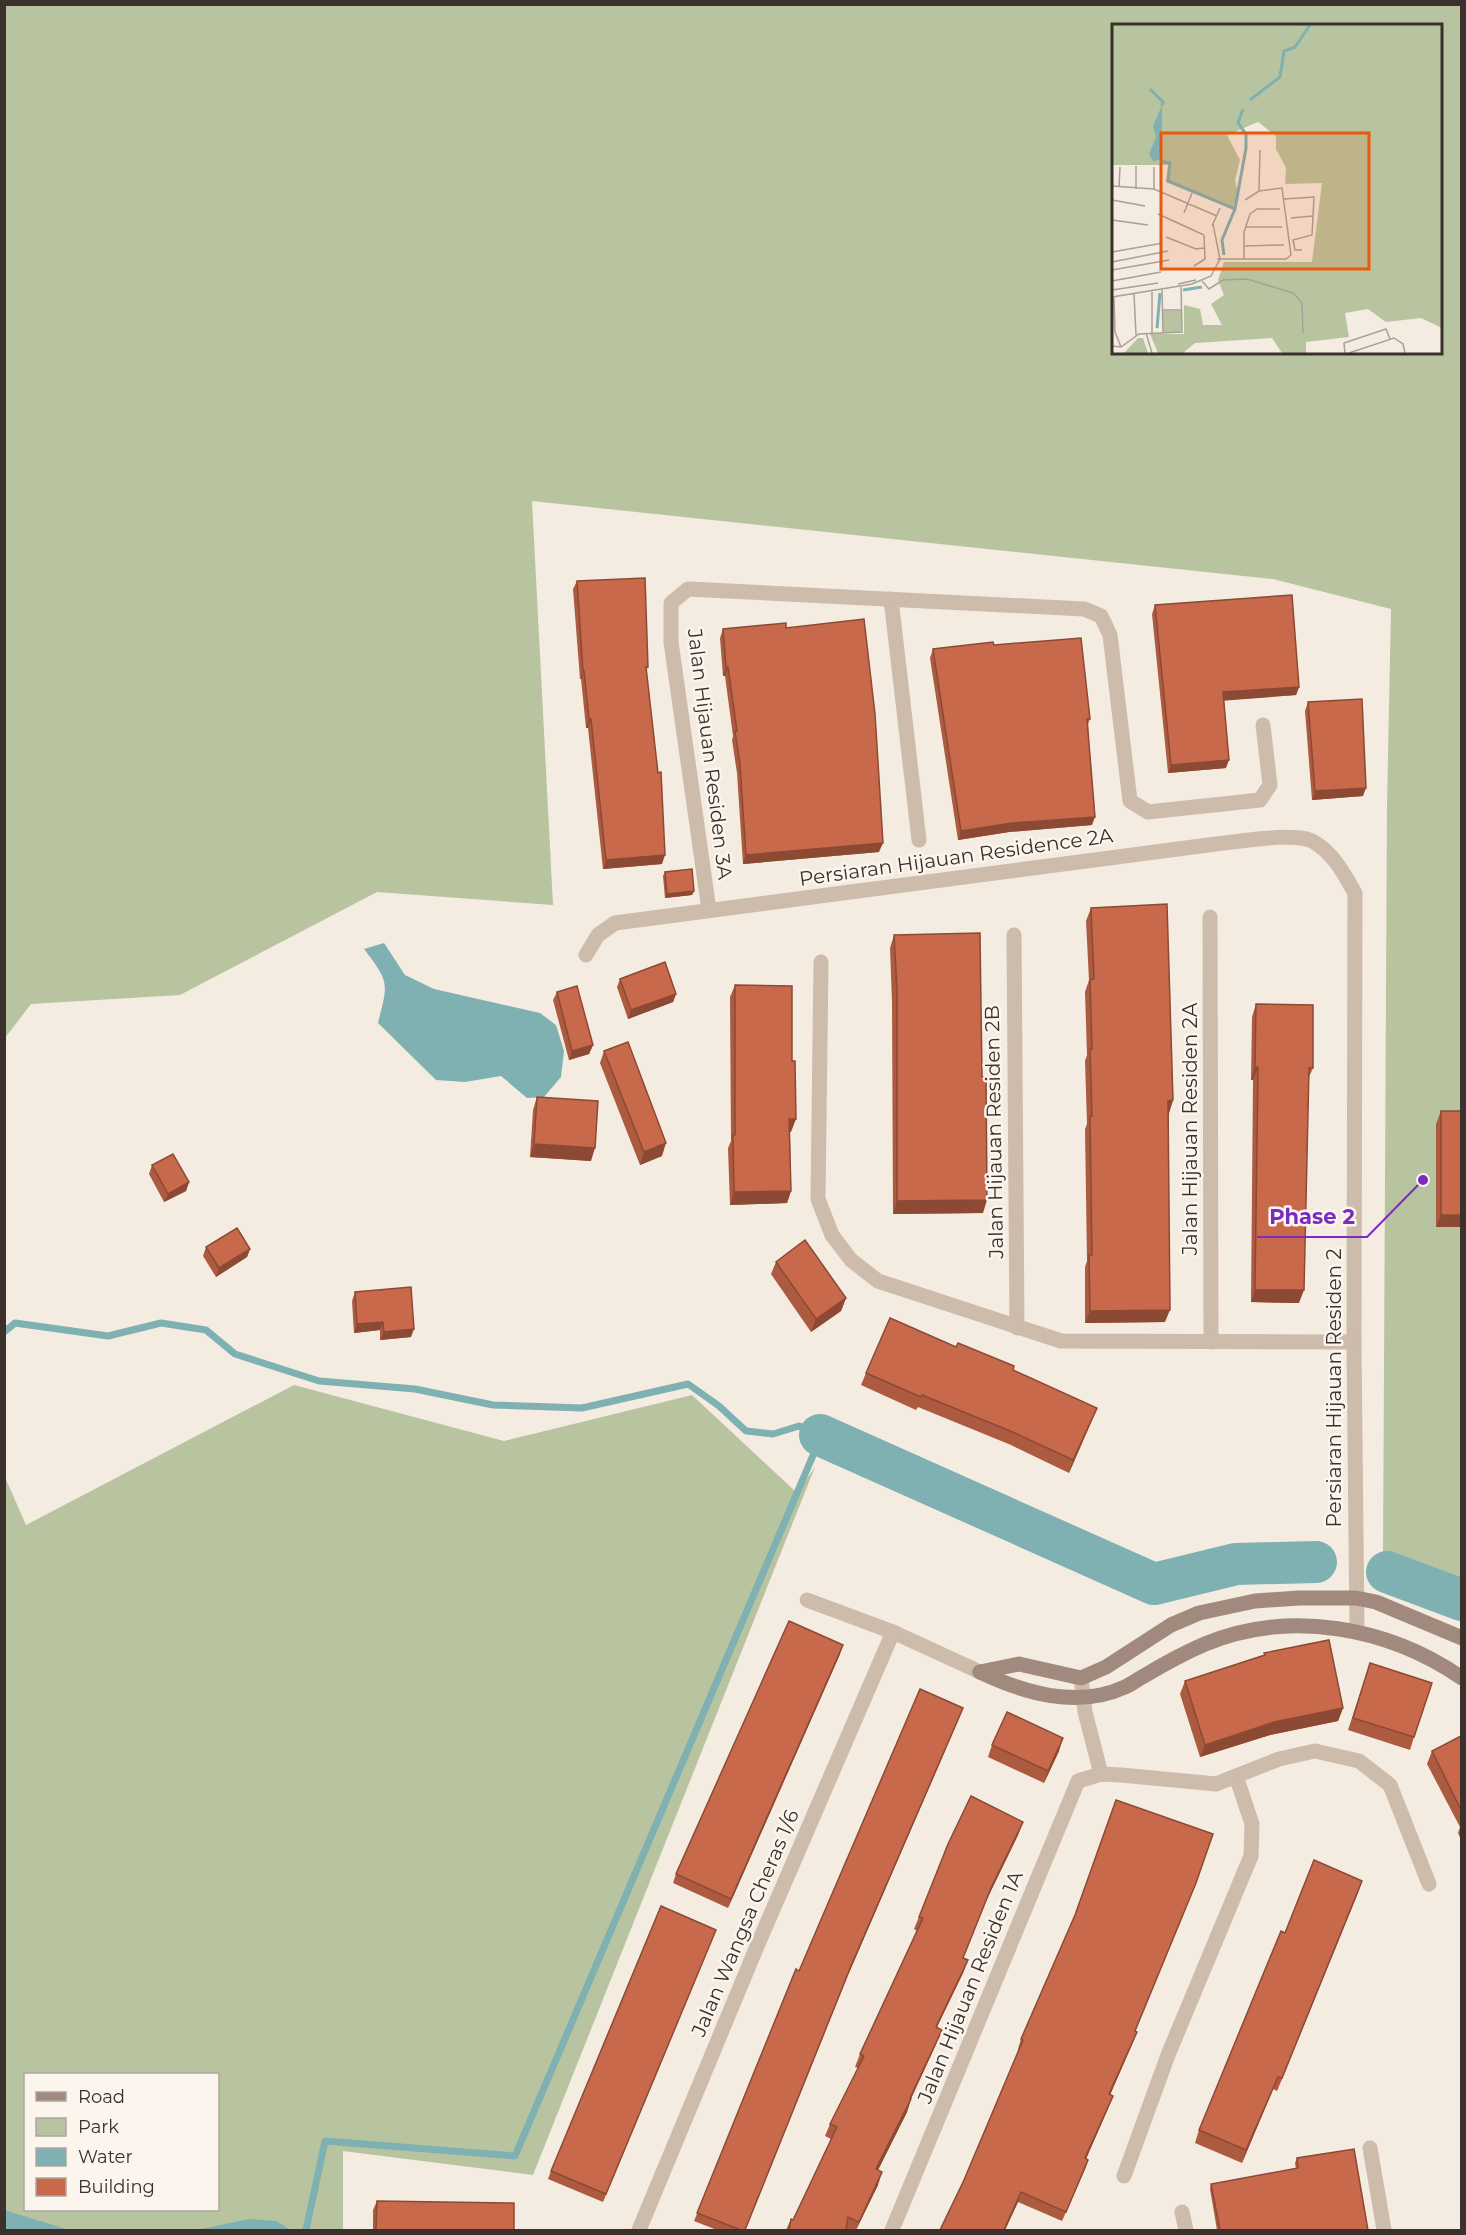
<svg xmlns="http://www.w3.org/2000/svg" width="1466" height="2235" font-family="Montserrat,sans-serif">
<style>
.green{fill:#b8c4a0;fill-rule:evenodd}
.water{fill:#7fb0b2}
.lines{fill:none;stroke-linecap:round;stroke-linejoin:round}
.stream{stroke:#7fb0b2;stroke-width:7}
.river{stroke:#7fb0b2;stroke-width:42}
.street{stroke:#cdbbac;stroke-width:15}
.secondary{stroke:#a18a7d;stroke-width:15}
.wall{fill:#ac5a40}
.shaded-wall{fill:#8c4a34}
.building{fill:#c8694b;stroke:#8c4a34;stroke-width:1.5}
.labels{text-anchor:middle;dominant-baseline:central;stroke-width:5;stroke-linejoin:round;paint-order:stroke}
.street-label{font-size:20px;fill:#3b302b;stroke:#fbf5ee}
.inset-river{fill:none;stroke:#7fb0b2;stroke-width:3}
.inset-road{fill:none;stroke:#aaa098;stroke-width:1.5}
.view{fill:#e8590c;fill-opacity:0.15;stroke:#e8590c;stroke-width:3}
.inset-edge{fill:none;stroke:#3b302b;stroke-width:3}
.leader{fill:none;stroke:#7b2cbf;stroke-width:2}
.callout-dot{fill:#7b2cbf;stroke:#fbf5ee;stroke-width:2}
.callout-label{font-size:21px;text-anchor:middle;font-weight:bold;fill:#7b2cbf;stroke:#fbf5ee;stroke-width:5;stroke-linejoin:round;paint-order:stroke}
</style>
<rect width="100%" height="100%" fill="#f4ebe1"/>
<g class="green">
<path d="M5,5H1461V1584L1383,1557L1387,804L1391,609L1273,579L532,501L553,905L377,892L180,995L31,1004L5,1038ZM1114,26H1440V352H1114Z"/>
<path d="M294,1385L504,1441L692,1395L797,1493L815,1467L533,2175L343,2151V2230H5L4,1475L26,1525ZM26,2074H218V2210H26Z"/>
</g>
<g class="water">
<path d="M384,943L405,975L434,989L540,1013L556,1025L564,1051L561,1077L544,1097L527,1098L501,1076L465,1082L436,1080L378,1023C388,983 390,983 364,949Z"/>
<polygon points="4,2210 69,2230 5,2230"/>
<polygon points="249,2219 276,2221 291,2230 196,2230"/>
</g>
<g class="lines">
<polyline class="stream" points="4,1332 15,1323 108,1336 161,1323 206,1330 235,1354 319,1381 415,1389 493,1405 582,1408 688,1384 719,1406 746,1431 773,1434 799,1426 820,1435 814,1453 515,2156 325,2141 306,2230"/>
<g class="river">
<polyline points="820,1435 1154,1584 1236,1564 1316,1562"/>
<polyline points="1387,1572 1462,1600"/>
</g>
<g class="street">
<polyline points="891,599 919,840"/>
<polyline points="709,910 671,642 671,603 688,589 1084,609 1101,616 1110,635 1130,801 1148,812 1260,800 1270,785 1263,725"/>
<polyline points="1210,917 1211,1342"/>
<polyline points="1014,935 1017,1328"/>
<path d="M586,955L598,935L615,923L1216,844C1238,842 1297,831 1314,842C1334,854 1344,874 1355,893L1354,1342L1357,1632"/>
<polyline points="821,962 818,1199 832,1235 851,1260 878,1281 1061,1341 1354,1342"/>
<polyline points="807,1600 893,1632 980,1672"/>
<polyline points="1081,1678 1085,1712 1101,1774"/>
<polyline points="1370,2148 1384,2230"/>
<polyline points="1124,2176 1168,2055 1251,1856 1252,1824 1236,1776"/>
<polyline points="1182,2212 1186,2230"/>
<polyline points="639,2230 758,1944 893,1632"/>
<polyline points="892,2230 1078,1781 1101,1774 1121,1775 1216,1784 1279,1759 1315,1751 1359,1761 1390,1785 1429,1884"/>
</g>
<g class="secondary">
<path d="M980,1672C1024,1693 1077,1709 1125,1687C1132,1684 1138,1679 1144,1676C1164,1664 1184,1653 1205,1644C1290,1609 1388,1627 1462,1678"/>
<polyline points="980,1672 1019,1664 1081,1678 1106,1667 1171,1625 1199,1613 1255,1601 1299,1598 1356,1598 1376,1602 1462,1638"/>
</g>
</g>
<g class="wall">
<polygon points="577,581 648,667 646,671 662,864 603,869 588,728 586,728 581,679 580,679 573,589"/>
<polygon points="1155,605 1299,687 1296,695 1224,700 1226,768 1168,773 1152,614"/>
<polygon points="786,628 879,852 743,864 737,773 732,740 733,736 725,676 723,676 720,638 723,629"/>
<polygon points="994,645 1090,719 1088,724 1092,825 1009,832 958,840 930,658 933,649"/>
<polygon points="1308,702 1363,796 1312,800 1305,711"/>
<polygon points="665,872 694,891 692,895 665,898 663,876"/>
<polygon points="1091,908 1173,1100 1169,1113 1165,1322 1085,1323 1085,1267 1087,1261 1085,1129 1087,1124 1085,1061 1087,1055 1085,992 1089,980 1086,921"/>
<polygon points="894,935 983,1213 893,1214 892,1002 890,948"/>
<polygon points="620,979 676,994 673,1002 628,1019 617,987"/>
<polygon points="735,985 791,1132 790,1132 791,1191 787,1203 730,1205 728,1148 731,1141 730,997"/>
<polygon points="557,992 593,1045 589,1054 569,1060 553,1000"/>
<polygon points="1256,1004 1313,1068 1309,1077 1299,1303 1251,1302 1253,1080 1251,1080 1252,1017"/>
<polygon points="604,1051 662,1156 640,1165 600,1063"/>
<polygon points="537,1097 591,1161 530,1157 533,1110"/>
<polygon points="1441,1111 1461,1227 1436,1227 1436,1124"/>
<polygon points="152,1165 189,1182 186,1191 164,1202 149,1174"/>
<polygon points="206,1247 250,1249 247,1257 216,1277 203,1256"/>
<polygon points="776,1262 846,1298 841,1311 811,1332 771,1274"/>
<polygon points="355,1292 411,1337 380,1340 380,1330 354,1333 352,1301"/>
<polygon points="956,1347 1013,1370 1097,1408 1092,1420 1069,1473 1011,1445 918,1407 916,1410 861,1385 866,1373"/>
<polygon points="1264,1653 1343,1708 1338,1721 1270,1735 1200,1757 1180,1694 1185,1681 1264,1655"/>
<polygon points="840,1654 728,1908 673,1883 676,1874"/>
<polygon points="1370,1663 1414,1737 1410,1750 1348,1730"/>
<polygon points="963,1708 848,1975 745,2230 717,2230 694,2221 799,1971"/>
<polygon points="1461,1736 1461,1840 1458,1833 1460,1827 1427,1764 1432,1751"/>
<polygon points="992,1745 1059,1751 1044,1783 988,1757"/>
<polygon points="1023,1822 1018,1835 986,1901 963,1958 968,1960 963,1973 937,2027 942,2030 937,2042 911,2099 907,2112 878,2170 878,2185 856,2230 786,2230 791,2219 793,2220 831,2139 825,2136 830,2124 858,2068 855,2067 860,2054 917,1931 914,1929 919,1917"/>
<polygon points="1362,1881 1277,2091 1273,2089 1242,2163 1195,2143 1199,2130 1285,1933"/>
<polygon points="716,1930 603,2202 548,2179 551,2171"/>
<polygon points="1135,2031 1133,2042 1110,2095 1109,2106 1086,2159 1088,2160 1085,2169 1062,2221 1018,2202 1005,2230 940,2230 964,2180 1019,2050 1018,2049 1021,2039"/>
<polygon points="1297,2158 1368,2230 1217,2230 1210,2189 1211,2184 1296,2169 1295,2163"/>
<polygon points="377,2201 514,2230 373,2230 373,2210"/>
</g>
<g class="shaded-wall">
<polygon points="726,667 728,667 725,676 723,676"/>
<polygon points="583,671 584,671 581,679 580,679"/>
<polygon points="1299,687 1296,695 1220,701 1223,692"/>
<polygon points="589,719 591,719 588,728 586,728"/>
<polygon points="1229,760 1226,768 1168,773 1171,765"/>
<polygon points="1366,788 1363,796 1312,800 1315,791"/>
<polygon points="1095,817 1092,825 1009,832 958,840 961,831 1012,823"/>
<polygon points="883,843 879,852 743,864 746,855"/>
<polygon points="665,855 662,864 603,869 606,860"/>
<polygon points="694,891 692,895 665,898 667,894"/>
<polygon points="676,994 673,1002 628,1019 631,1010"/>
<polygon points="593,1045 589,1054 569,1060 572,1051"/>
<polygon points="1255,1067 1258,1067 1253,1080 1251,1080"/>
<polygon points="1173,1100 1169,1113 1168,1101"/>
<polygon points="789,1119 796,1119 791,1132 785,1132"/>
<polygon points="666,1143 662,1156 640,1165 644,1152"/>
<polygon points="534,1144 595,1148 591,1161 530,1157"/>
<polygon points="189,1182 186,1191 164,1202 168,1194"/>
<polygon points="791,1191 787,1203 730,1205 734,1192"/>
<polygon points="987,1200 983,1213 893,1214 897,1201"/>
<polygon points="1441,1215 1461,1215 1461,1227 1436,1227"/>
<polygon points="250,1249 247,1257 216,1277 219,1268"/>
<polygon points="1255,1290 1304,1290 1299,1303 1251,1302"/>
<polygon points="846,1298 841,1311 811,1332 816,1319"/>
<polygon points="1170,1310 1165,1322 1085,1323 1090,1311"/>
<polygon points="383,1322 380,1330 354,1333 357,1324"/>
<polygon points="414,1329 411,1337 380,1340 384,1332"/>
<polygon points="1097,1408 1092,1420 1069,1473 1073,1460"/>
<polygon points="843,1645 840,1654 728,1908 731,1899"/>
<polygon points="963,1708 960,1716 848,1975 851,1966"/>
<polygon points="1343,1708 1338,1721 1270,1735 1200,1757 1205,1745 1274,1722"/>
<polygon points="1063,1738 1059,1751 1044,1783 1048,1771"/>
<polygon points="1023,1822 1018,1835 986,1901 991,1888"/>
<polygon points="1362,1881 1358,1893 1277,2091 1282,2078"/>
<polygon points="968,1960 963,1973 931,2039 936,2027"/>
<polygon points="942,2030 937,2042 905,2111 910,2098"/>
<polygon points="1137,2032 1133,2042 1106,2104 1109,2094"/>
<polygon points="1278,2077 1273,2089 1242,2163 1246,2150"/>
<polygon points="1113,2096 1109,2106 1082,2168 1085,2158"/>
<polygon points="911,2099 907,2112 872,2182 876,2169"/>
<polygon points="1088,2160 1085,2169 1062,2221 1066,2212"/>
<polygon points="882,2172 878,2185 856,2230 859,2222"/>
<polygon points="1021,2192 1018,2202 1005,2230 1004,2230"/>
</g>
<g class="building">
<polygon points="645,578 648,667 646,667 658,773 661,772 665,855 606,860 591,719 589,719 584,671 583,671 577,581"/>
<polygon points="1292,595 1299,687 1223,692 1229,760 1171,765 1155,605"/>
<polygon points="864,619 875,714 883,843 746,855 740,764 735,731 737,731 728,667 726,667 723,629 786,623 786,628"/>
<polygon points="1081,638 1090,719 1087,719 1095,817 1012,823 961,831 933,649 993,642 994,645"/>
<polygon points="1362,699 1366,788 1315,791 1308,702"/>
<polygon points="692,869 694,891 667,894 665,872"/>
<polygon points="1167,904 1173,1100 1168,1101 1170,1310 1090,1311 1089,1255 1092,1255 1090,1116 1092,1116 1090,1049 1092,1049 1090,980 1094,979 1091,908"/>
<polygon points="980,933 982,1077 986,1077 987,1200 897,1201 897,990 894,935"/>
<polygon points="665,962 676,994 631,1010 620,979"/>
<polygon points="735,985 792,986 792,1061 795,1061 796,1119 789,1119 791,1191 734,1192 733,1135 735,1135"/>
<polygon points="577,986 593,1045 572,1051 557,992"/>
<polygon points="1256,1004 1313,1005 1313,1068 1309,1068 1304,1290 1255,1290 1258,1067 1255,1067"/>
<polygon points="628,1042 666,1143 644,1152 604,1051"/>
<polygon points="537,1097 598,1101 595,1148 534,1144"/>
<rect x="1441" y="1111" width="20" height="104"/>
<polygon points="173,1154 189,1182 168,1194 152,1165"/>
<polygon points="237,1228 250,1249 219,1268 206,1247"/>
<polygon points="805,1240 846,1298 816,1319 776,1262"/>
<polygon points="411,1287 414,1329 384,1332 383,1322 357,1324 355,1292"/>
<polygon points="890,1318 956,1347 958,1343 1014,1366 1013,1370 1097,1408 1073,1460 1015,1433 922,1395 921,1397 866,1373"/>
<polygon points="789,1621 843,1645 731,1899 676,1874"/>
<polygon points="1329,1640 1343,1708 1274,1722 1205,1745 1185,1681 1265,1655 1264,1653"/>
<polygon points="1370,1663 1432,1683 1414,1737 1353,1718"/>
<polygon points="920,1689 963,1708 851,1966 745,2230 741,2230 697,2213 796,1969 799,1971"/>
<polygon points="1007,1712 1063,1738 1048,1771 992,1745"/>
<polygon points="1461,1736 1461,1810 1432,1751"/>
<polygon points="971,1796 1023,1822 991,1888 963,1958 968,1960 936,2027 942,2030 910,2098 911,2099 876,2169 882,2172 859,2222 848,2217 846,2230 789,2230 791,2219 793,2220 837,2127 830,2124 864,2056 860,2054 923,1918 919,1917 948,1844"/>
<polygon points="1116,1800 1213,1834 1196,1883 1135,2031 1137,2032 1109,2094 1113,2096 1085,2158 1088,2160 1066,2212 1021,2192 1004,2230 940,2230 964,2180 1023,2040 1021,2039 1075,1915"/>
<polygon points="1314,1860 1362,1881 1282,2078 1278,2077 1246,2150 1199,2130 1281,1931 1285,1933"/>
<polygon points="661,1906 716,1930 606,2194 551,2171"/>
<polygon points="1354,2149 1368,2230 1220,2230 1211,2184 1298,2168 1297,2158"/>
<polygon points="377,2201 514,2203 514,2230 376,2230"/>
</g>
<g class="labels">
<g class="street-label">
<text transform="translate(710 754) rotate(83)">Jalan Hijauan Residen 3A</text>
<text transform="translate(956 857) rotate(-8)">Persiaran Hijauan Residence 2A</text>
<text transform="translate(1190 1129) rotate(-90)">Jalan Hijauan Residen 2A</text>
<text transform="translate(994 1132) rotate(-91)">Jalan Hijauan Residen 2B</text>
<text transform="translate(1334 1388) rotate(-90)">Persiaran Hijauan Residen 2</text>
<text transform="translate(745 1923) rotate(-67)">Jalan Wangsa Cheras 1/6</text>
<text transform="translate(970 1987) rotate(-68)">Jalan Hijauan Residen 1A</text>
</g>
</g>
<g transform="translate(1112 24)">
<rect width="330" height="330" fill="#f4ebe1"/>
<path d="M0,1H330V304L309,294L274,298L256,285L233,289L237,313L194,318V329H170L160,314L83,319L71,329H46L38,310H72V281L88,285L91,301H110L99,280L112,271L106,256L112,238H200L210,159L173,160L174,144L164,125V112L146,98L115,111L128,136L123,156L127,173L120,185L54,158L56,141H0ZM51,287H69V308H51ZM26,314H31L36,329H12Z" fill="#b8c4a0"/>
<path d="M50,81V134L42,138L37,130L44,113L41,102Z" fill="#7fb0b2"/>
<path class="inset-river" d="M38,65L51,78L50,82M138,76L168,53L172,27L183,23L198,1M48,137L58,139L56,157L123,185L134,124V110L126,99L131,85M112,231L110,216L123,185M71,266L90,263M45,304L48,269"/>
<path class="inset-road" d="M24,142V165M0,162L42,165M7,163L8,143M42,165L105,192M42,165V143M147,167L148,126M172,175L202,173L200,211L181,216L183,226H190M0,176L33,182M72,189L80,169M46,190L92,211M179,194L201,192M0,196L36,201M100,202L108,184M133,203H170M54,213L84,225L92,224M132,222L172,221M0,228L51,219M105,235H174L179,231L170,164L147,167L133,176M132,235V208L138,190L145,185H168M0,238L56,227M82,242L93,235L92,211M0,246L57,236M0,257L49,248M90,257L97,265L111,256L135,255L181,269L190,279L191,309M66,260L84,256M50,265L51,309M0,266L46,259M22,270L24,311M0,273L80,260L99,252L108,235L101,200M2,273L3,308L9,323M50,286H70M34,309L40,329M40,309V266M0,322L9,323L27,310L70,308L69,261M233,329L232,319L274,305L278,315M237,329L282,314L291,320L293,329"/>
<path class="view" d="M49,109H257V245H49Z"/>
<rect width="330" height="330" class="inset-edge"/>
</g>
<path class="leader" d="M1423 1180L1367 1237H1257"/>
<circle class="callout-dot" cx="1423" cy="1180" r="6"/>
<g class="callout-label">
<text x="1312" y="1224">Phase 2</text>
</g>
<rect width="1466" height="2235" fill="none" stroke="#3b302b" stroke-width="12"/>
<rect x="24" y="2073" width="195" height="138" fill="#fbf5ee" stroke="#aea6a0" stroke-width="1.5"/>
<rect x="36" y="2092" width="30" height="9" fill="#a18a7d" stroke="#aea6a0" stroke-width="1.5"/>
<text x="78" y="2103" font-size="18" fill="#3b302b">Road</text>
<rect x="36" y="2118" width="30" height="18" fill="#b8c4a0" stroke="#aea6a0" stroke-width="1.5"/>
<text x="78" y="2133" font-size="18" fill="#3b302b">Park</text>
<rect x="36" y="2148" width="30" height="18" fill="#7fb0b2" stroke="#aea6a0" stroke-width="1.5"/>
<text x="78" y="2163" font-size="18" fill="#3b302b">Water</text>
<rect x="36" y="2178" width="30" height="18" fill="#c8694b" stroke="#aea6a0" stroke-width="1.5"/>
<text x="78" y="2193" font-size="18" fill="#3b302b">Building</text>
</svg>
